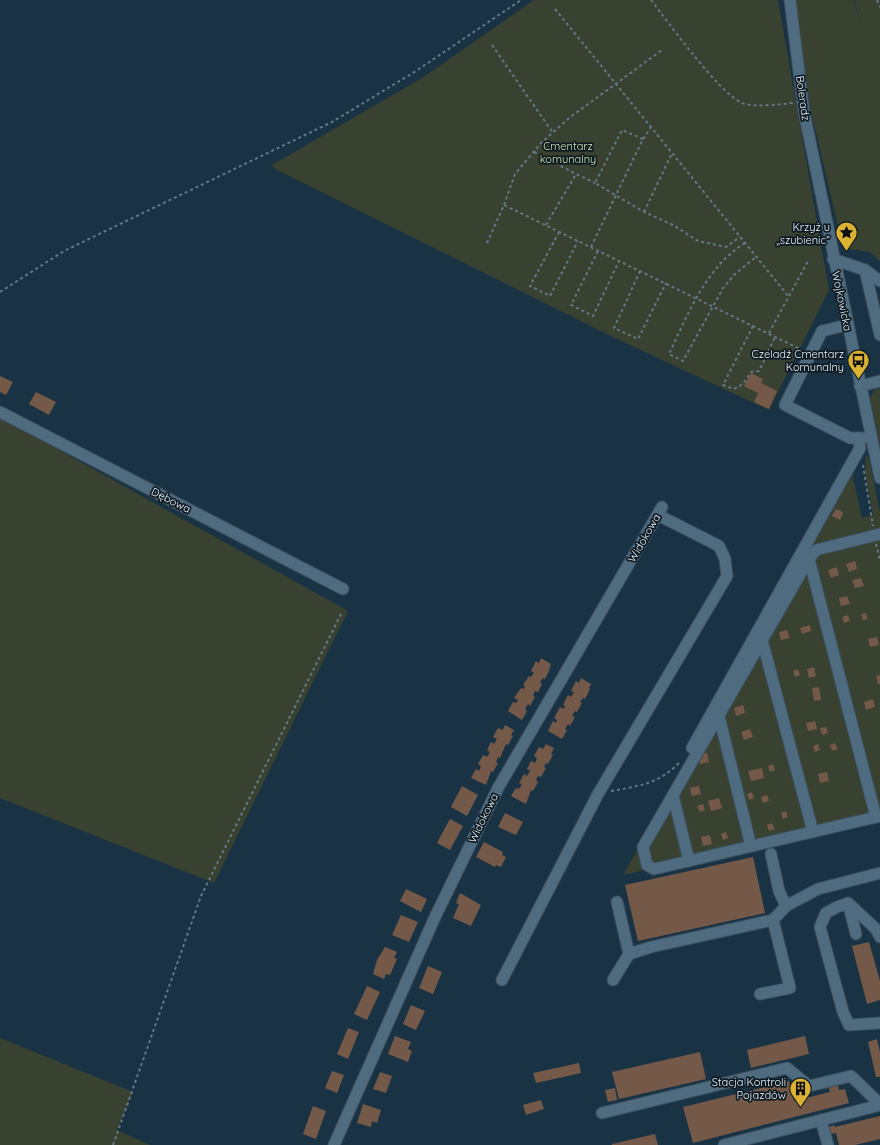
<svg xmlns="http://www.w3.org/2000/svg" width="880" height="1145" font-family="Quicksand,sans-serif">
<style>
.green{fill:#394130}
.building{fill:#755948}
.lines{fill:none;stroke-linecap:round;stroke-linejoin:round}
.minor-casing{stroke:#3a4f5e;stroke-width:13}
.path{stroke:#647886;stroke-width:2;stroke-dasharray:3 3;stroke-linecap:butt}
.minor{stroke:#4f6b7f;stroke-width:11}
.labels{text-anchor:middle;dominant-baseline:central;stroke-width:3.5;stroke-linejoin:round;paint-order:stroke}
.street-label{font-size:11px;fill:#edf7fe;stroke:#0e1a22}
.park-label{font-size:11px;fill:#cfe7af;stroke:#0e1a22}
.poi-label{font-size:11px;fill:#edf7fe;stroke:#0e1a22;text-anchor:end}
</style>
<rect width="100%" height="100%" fill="#193345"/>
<g class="green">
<polygon points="534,0 778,0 829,290 769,410 615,338 275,169 272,165 422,78"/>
<polygon points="794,0 853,0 863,28 854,0 880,0 880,261 870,252 843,248 801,68"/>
<polygon points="880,388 880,445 870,399 874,390"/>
<polygon points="0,417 348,611 214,883 0,798"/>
<polygon points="866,454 869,460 880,512 880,815 623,875 852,473 862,518 873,515 865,472"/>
<polygon points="0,1038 133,1092 117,1130 150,1145 0,1145"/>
</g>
<g class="building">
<polygon points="751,373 763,379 761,383 777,391 769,409 754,402 758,393 744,386"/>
<polygon points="0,376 13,382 6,395 0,392"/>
<polygon points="36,392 56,402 49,415 29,404"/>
<polygon points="836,509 843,512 840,520 832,516"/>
<polygon points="855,561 857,569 849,572 846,564"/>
<polygon points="837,567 839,575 831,578 828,570"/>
<polygon points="861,578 864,586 855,588 852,580"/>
<polygon points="847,596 850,604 841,606 839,598"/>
<polygon points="866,613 868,619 863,620 861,614"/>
<polygon points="848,615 850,621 844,623 842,617"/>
<polygon points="810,625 811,631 802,634 800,628"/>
<polygon points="787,630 790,638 781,640 779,632"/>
<polygon points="877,637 879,645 870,647 868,639"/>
<polygon points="541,658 551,664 549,669 550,669 545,679 543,678 540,682 542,684 538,692 535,691 533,696 535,697 530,706 528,704 525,709 527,711 522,720 508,711 513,702 516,703 518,700 514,698 521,688 524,689 525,686 523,685 529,676 531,677 534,673 531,671 536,661 539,663"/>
<polygon points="814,667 816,676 809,678 807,669"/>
<polygon points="798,669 800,675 795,677 793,671"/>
<polygon points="880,675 880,684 878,684 876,676"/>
<polygon points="581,678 591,684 589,688 590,689 585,699 583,698 580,702 582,703 577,712 575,711 572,716 575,717 570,726 568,724 565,729 567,730 562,739 548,731 553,721 556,723 557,720 554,718 560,707 564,709 565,706 563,705 568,695 571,697 574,692 571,691 576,681 579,683"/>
<polygon points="819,687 821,700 814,701 812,688"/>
<polygon points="873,699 875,707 866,710 864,702"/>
<polygon points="743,705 745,713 736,716 734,708"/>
<polygon points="815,721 817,729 808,731 806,723"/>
<polygon points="505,725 514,730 511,735 513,736 508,745 506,744 500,758 498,757 496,762 498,763 493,772 491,771 486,785 471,778 476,769 479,771 481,766 478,764 483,755 487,757 490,752 487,750 491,742 494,744 497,739 493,737 498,728 503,730"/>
<polygon points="826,727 828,733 822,735 820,728"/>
<polygon points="750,729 753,737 744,740 741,732"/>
<polygon points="835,743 838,749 832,751 830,745"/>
<polygon points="546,744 554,748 551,754 553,755 548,764 546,763 544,767 546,768 541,777 538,776 536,780 538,782 533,791 531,790 526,804 511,796 516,788 519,789 522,784 519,783 524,774 527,776 530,771 527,769 531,761 535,763 537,758 534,756 539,747 543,749"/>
<polygon points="818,744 820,750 815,752 813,746"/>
<polygon points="707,753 709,762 700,764 698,755"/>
<polygon points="773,764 775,770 770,772 768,766"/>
<polygon points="762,768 764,778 751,781 748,771"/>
<polygon points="827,772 829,781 820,783 818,774"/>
<polygon points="462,786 478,795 467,816 451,807"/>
<polygon points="699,786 701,794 692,796 690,788"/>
<polygon points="752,792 754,798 749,800 747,794"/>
<polygon points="767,795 769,801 763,803 761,797"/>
<polygon points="719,798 722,808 711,811 708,801"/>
<polygon points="703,804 705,810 700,812 697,806"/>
<polygon points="786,811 788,817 783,819 781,813"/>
<polygon points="505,813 523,822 516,835 498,827"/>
<polygon points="450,819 463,826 450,850 437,843"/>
<polygon points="772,823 775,829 769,831 767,825"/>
<polygon points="726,832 728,838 723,840 721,834"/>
<polygon points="710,835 712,844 703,846 701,837"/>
<polygon points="484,842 503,852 502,855 506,857 501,867 496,865 495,867 476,857"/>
<polygon points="753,857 765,913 638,941 625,885"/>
<polygon points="406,889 427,899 421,912 400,901"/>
<polygon points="460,893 481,905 471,926 453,918 459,904 456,903"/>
<polygon points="401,915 418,922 409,942 392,935"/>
<polygon points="869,942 880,981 880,1000 867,1004 852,946"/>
<polygon points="385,947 397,952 394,958 397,959 390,975 386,974 384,979 373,974 377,960"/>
<polygon points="428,966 442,972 433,994 419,988"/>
<polygon points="367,986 380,992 367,1020 354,1014"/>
<polygon points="411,1005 425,1011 416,1030 403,1024"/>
<polygon points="348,1028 359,1032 348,1059 337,1054"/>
<polygon points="395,1036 411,1042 408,1049 412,1051 408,1062 388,1054"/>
<polygon points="805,1036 809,1054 751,1068 747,1050"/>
<polygon points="877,1039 880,1052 880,1077 876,1077 868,1042"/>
<polygon points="700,1052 706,1079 619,1099 612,1072"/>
<polygon points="579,1063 581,1073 536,1083 533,1073"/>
<polygon points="332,1071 344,1075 337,1093 325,1088"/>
<polygon points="380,1072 392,1076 386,1093 373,1089"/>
<polygon points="789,1081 794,1101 830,1092 829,1087 838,1085 839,1090 845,1089 849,1103 693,1143 683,1107"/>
<polygon points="615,1088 617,1100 608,1102 605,1090"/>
<polygon points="541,1100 544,1109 526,1115 523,1105"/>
<polygon points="363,1104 381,1110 377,1123 372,1121 371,1127 357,1123"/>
<polygon points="313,1106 326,1111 316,1139 303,1134"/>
<polygon points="880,1116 880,1139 855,1145 839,1145 836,1133 831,1134 829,1127 834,1125 835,1127"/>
<polygon points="655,1134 658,1145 612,1145 612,1144"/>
</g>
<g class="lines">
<defs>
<g id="minor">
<polyline points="790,0 804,112 880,478"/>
<polyline points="833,259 865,270 880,335"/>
<polyline points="865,270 880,281"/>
<polyline points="847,325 822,331 785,405 850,438 864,438"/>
<polyline points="860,386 880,381"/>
<polyline points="0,412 343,589"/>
<polyline points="880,534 816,550 809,559 643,847 647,865 654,869 880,816"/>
<polyline points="809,559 876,817"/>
<polyline points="762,640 813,832"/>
<polyline points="719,716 751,846"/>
<polyline points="692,748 860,448 858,438"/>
<polyline points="673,795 689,861"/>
<polyline points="771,854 779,891 786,906"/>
<polyline points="617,902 629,954"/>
<polyline points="848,903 856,934"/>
<polyline points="880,937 876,929 848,903 837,907 826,913 820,927 843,1012 849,1025 880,1023"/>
<polyline points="502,980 598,794 727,576 725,559 719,546 658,515"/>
<polyline points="613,980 629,954 651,947 773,920 786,906 818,889 880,873"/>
<polyline points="760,994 790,988 773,920"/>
<polyline points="602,1113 787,1068 809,1086 851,1076 880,1104"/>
<polyline points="821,1120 828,1145"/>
<polyline points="334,1145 435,917 498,788 662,507"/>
<polyline points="724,1145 880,1105"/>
</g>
</defs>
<use href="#minor" class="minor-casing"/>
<g class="path">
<path d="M651,0C669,23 718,92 742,103C754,108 780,104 794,103"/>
<polyline points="877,0 880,7"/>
<polyline points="555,9 789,297"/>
<polyline points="492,45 553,133"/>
<polyline points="643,139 622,130 595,183 644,212 673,225 698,241 726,247 740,237"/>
<polyline points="534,152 576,174"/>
<polyline points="504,205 515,174 541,143 569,118 662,50"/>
<polyline points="644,212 672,153"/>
<polyline points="546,225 576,174 595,183"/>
<polyline points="559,232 530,286 550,296 578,241"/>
<polyline points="487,243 504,205 802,350"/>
<path d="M745,243C706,267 688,314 669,354L683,361L723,288L735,274L756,257"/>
<polyline points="591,247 642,141 651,127"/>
<polyline points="598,251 571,305 593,316 619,261"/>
<polyline points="640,271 614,328 638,339 666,283"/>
<polyline points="0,292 64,251 332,122 416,71 521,0"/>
<polyline points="753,326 723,385 734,389 743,384 751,372 759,371 775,337"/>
<polyline points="769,333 808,261"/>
<polyline points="863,465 873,526"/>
<polyline points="876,544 880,560"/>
<path d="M611,791C639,786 658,784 679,763"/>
<polyline points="113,1145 201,896 341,614"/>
</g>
<use href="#minor" class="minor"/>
</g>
<defs>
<symbol id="sight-pin" viewBox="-11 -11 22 30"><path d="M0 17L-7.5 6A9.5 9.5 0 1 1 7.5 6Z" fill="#dcb233" stroke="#0e1a22"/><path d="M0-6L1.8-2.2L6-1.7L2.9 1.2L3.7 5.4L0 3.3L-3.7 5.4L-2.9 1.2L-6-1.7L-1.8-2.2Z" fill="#111"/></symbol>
<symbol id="bus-pin" viewBox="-11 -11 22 30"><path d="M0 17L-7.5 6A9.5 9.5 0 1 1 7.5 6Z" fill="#dcb233" stroke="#0e1a22"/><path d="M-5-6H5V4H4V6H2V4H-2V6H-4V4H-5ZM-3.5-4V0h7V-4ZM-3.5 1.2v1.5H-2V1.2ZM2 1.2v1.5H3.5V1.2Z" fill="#111"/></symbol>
<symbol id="building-pin" viewBox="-11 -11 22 30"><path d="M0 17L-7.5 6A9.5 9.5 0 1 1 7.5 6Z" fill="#dcb233" stroke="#0e1a22"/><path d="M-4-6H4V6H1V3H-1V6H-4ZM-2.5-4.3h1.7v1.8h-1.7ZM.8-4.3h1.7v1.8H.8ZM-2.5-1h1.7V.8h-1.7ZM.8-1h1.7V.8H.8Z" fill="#111"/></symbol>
</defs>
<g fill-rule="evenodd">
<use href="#sight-pin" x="834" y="220" width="25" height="34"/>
<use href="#bus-pin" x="846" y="348" width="25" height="34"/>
<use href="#building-pin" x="788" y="1076" width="25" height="34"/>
</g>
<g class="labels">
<g class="street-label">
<text transform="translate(803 98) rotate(82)">Boleradz</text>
<text transform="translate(842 301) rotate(78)">Wojkowicka</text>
<text transform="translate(171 500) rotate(27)">Dębowa</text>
<text transform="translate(644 538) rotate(-60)">Widokowa</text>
<text transform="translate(483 818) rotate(-64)">Widokowa</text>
</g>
<g class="park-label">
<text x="568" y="146">Cmentarz<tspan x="568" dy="13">komunalny</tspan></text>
</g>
<g class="poi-label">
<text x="830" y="227">Krzyż u<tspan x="830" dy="13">„szubienic”</tspan></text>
<text x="844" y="354">Czeladź Cmentarz<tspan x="844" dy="13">Komunalny</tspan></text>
<text x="786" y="1082">Stacja Kontroli<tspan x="786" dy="13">Pojazdów</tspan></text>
</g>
</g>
</svg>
